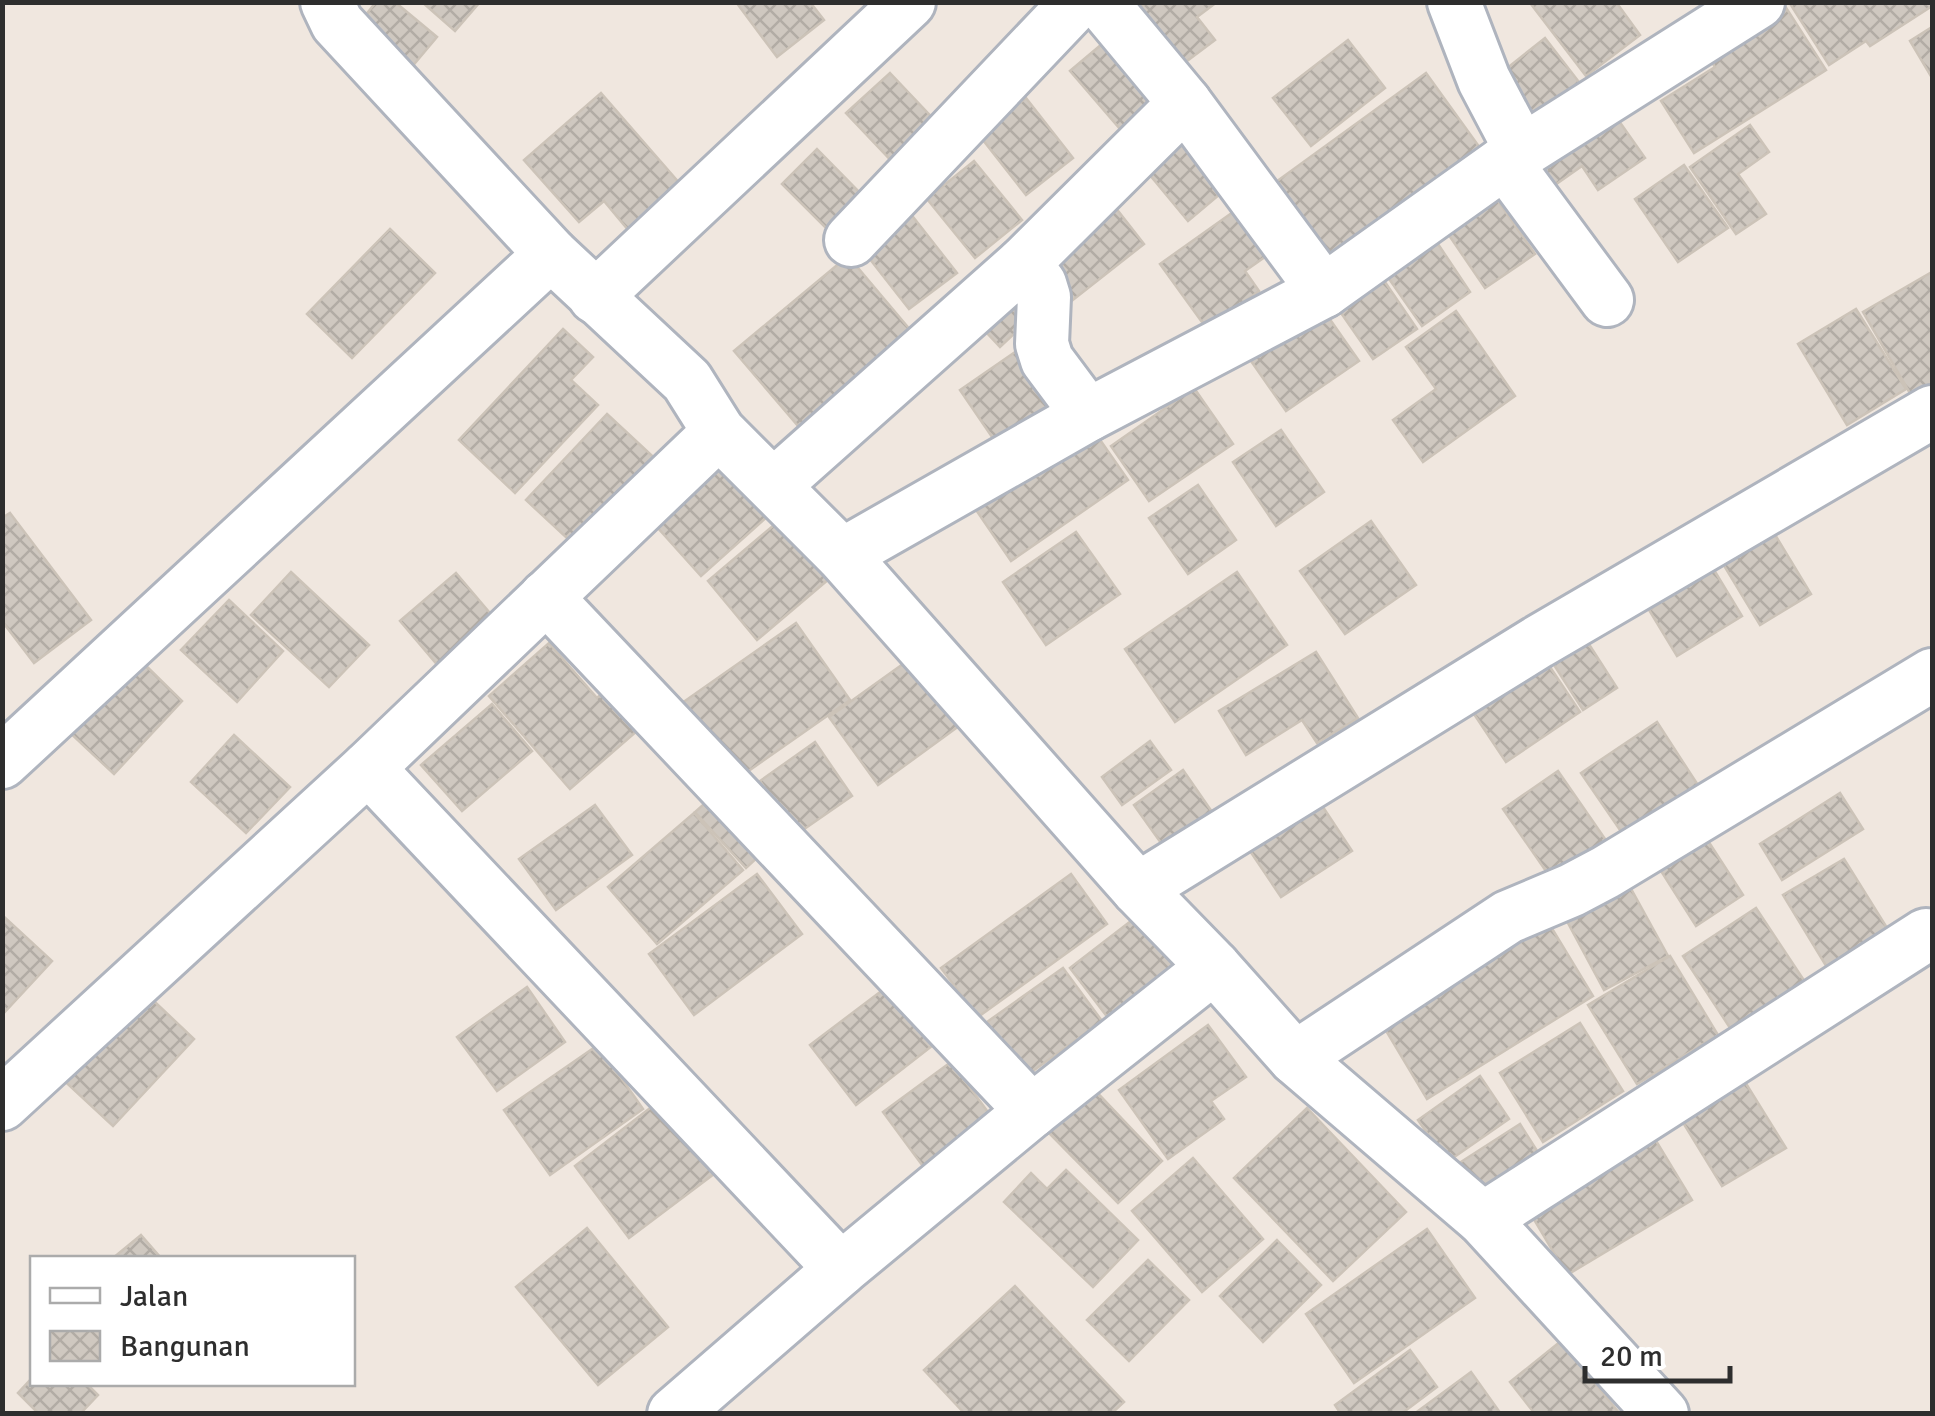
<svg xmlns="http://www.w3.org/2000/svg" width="1935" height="1416" font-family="Signika,sans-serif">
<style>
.building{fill:url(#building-cross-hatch);stroke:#ccc3b8;stroke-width:2.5}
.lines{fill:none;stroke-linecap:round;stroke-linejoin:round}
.minor-casing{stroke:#afb4be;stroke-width:58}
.minor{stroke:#fff;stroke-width:52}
</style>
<defs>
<pattern id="building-cross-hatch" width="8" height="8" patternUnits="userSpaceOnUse" patternTransform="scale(2.5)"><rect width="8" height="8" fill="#cfc8c0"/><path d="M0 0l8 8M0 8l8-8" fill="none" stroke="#b2aca5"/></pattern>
</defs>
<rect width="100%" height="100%" fill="#f0e7df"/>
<g class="building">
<polygon points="376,2 395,2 437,37 405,75 353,31"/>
<polygon points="422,2 480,2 455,31"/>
<polygon points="736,2 810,2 824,20 777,57"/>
<polygon points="1147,2 1217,2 1197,17 1215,40 1175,70 1133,13"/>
<polygon points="1533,2 1616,2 1640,35 1586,76 1531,4"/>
<polygon points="1789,2 1932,2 1932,6 1870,46 1866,41 1829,65"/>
<polygon points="1783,3 1826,70 1694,153 1661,101 1715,67 1706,53"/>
<polygon points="1932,27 1932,78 1910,41"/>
<polygon points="1115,33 1165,90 1120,129 1070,71"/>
<polygon points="1545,38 1582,86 1537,121 1501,73"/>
<polygon points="1348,40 1385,88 1311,146 1273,98"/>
<polygon points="890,73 942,128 899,169 846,113"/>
<polygon points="1426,73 1480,148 1323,261 1269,187"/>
<polygon points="601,93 682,186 629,231 604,201 579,222 524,160"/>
<polygon points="1026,98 1073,158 1026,195 979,135"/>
<polygon points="1607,104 1645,158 1598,190 1582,166 1545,192 1524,161"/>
<polygon points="1185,124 1233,183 1188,221 1139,162"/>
<polygon points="1750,125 1769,152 1738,174 1766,214 1736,234 1690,167"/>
<polygon points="817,149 866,199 831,233 782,184"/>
<polygon points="974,161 1022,220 975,258 927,199"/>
<polygon points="1684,165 1728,228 1678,262 1635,199"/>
<polygon points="1491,191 1535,254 1485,288 1442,225"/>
<polygon points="1108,198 1144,244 1069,303 1033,257"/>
<polygon points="1250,200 1282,245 1245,271 1259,291 1207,329 1160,264"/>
<polygon points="910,213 957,273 909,309 862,249"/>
<polygon points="390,229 435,273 352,358 307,314"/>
<polygon points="1428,229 1470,292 1422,326 1378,263"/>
<polygon points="848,256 923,345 810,440 734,351"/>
<polygon points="1374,266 1417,329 1373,359 1330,297"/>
<polygon points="1932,272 1932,383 1911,395 1863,312"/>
<polygon points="1003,286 1032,317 1000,347 971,316"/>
<polygon points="1315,298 1359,361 1286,411 1242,348"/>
<polygon points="1856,309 1906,389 1847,425 1798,344"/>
<polygon points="1456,311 1515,396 1423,462 1393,420 1436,389 1406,347"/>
<polygon points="563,329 593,357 571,380 598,405 515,493 459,440"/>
<polygon points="1021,348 1065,411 1003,453 960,390"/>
<polygon points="1194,388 1233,444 1149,501 1111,446"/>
<polygon points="607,414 662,465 582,552 526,500"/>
<polygon points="1089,424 1128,480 1011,561 972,504"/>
<polygon points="1281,430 1324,492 1276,526 1233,462"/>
<polygon points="726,448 779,506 701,576 649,518"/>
<polygon points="1198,485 1236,540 1188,574 1149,518"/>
<polygon points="10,513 91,620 34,663 2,621 2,518"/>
<polygon points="787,514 836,573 757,640 708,581"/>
<polygon points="1371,521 1416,585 1345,634 1300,571"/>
<polygon points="1771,528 1811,594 1760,625 1720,559"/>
<polygon points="1076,532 1120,594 1046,645 1003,582"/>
<polygon points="1714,570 1742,616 1677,656 1649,610"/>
<polygon points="291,572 369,645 329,687 251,615"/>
<polygon points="1237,572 1287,645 1175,722 1125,649"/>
<polygon points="456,573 501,626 445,674 400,621"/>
<polygon points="229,600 283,651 237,702 181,650"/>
<polygon points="796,623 850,700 737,779 682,703"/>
<polygon points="1583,635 1617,688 1583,710 1549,657"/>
<polygon points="549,643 597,698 610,686 644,725 570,789 489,696"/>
<polygon points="1316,652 1358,718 1317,743 1302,720 1246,755 1219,711"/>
<polygon points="136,656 182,701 114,774 67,730"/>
<polygon points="1544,658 1580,712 1506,762 1470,708"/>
<polygon points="910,659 959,726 878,785 829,717"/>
<polygon points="492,704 532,751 462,811 421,765"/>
<polygon points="1657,722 1705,796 1631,846 1581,773"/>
<polygon points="234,735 290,787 246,833 191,782"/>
<polygon points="1150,741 1171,770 1122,805 1102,777"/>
<polygon points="815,742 852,796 797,834 760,781"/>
<polygon points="1183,770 1219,822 1171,857 1134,805"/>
<polygon points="1558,771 1614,852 1559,890 1503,809"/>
<polygon points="722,788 772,844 746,868 695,812"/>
<polygon points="1840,793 1863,829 1782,880 1760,844"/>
<polygon points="1315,795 1352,851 1281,897 1244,842"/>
<polygon points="595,805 632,855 556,910 519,859"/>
<polygon points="694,813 743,870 657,944 608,887"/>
<polygon points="1701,830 1743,895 1696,926 1654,860"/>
<polygon points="1844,859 1889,931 1828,969 1783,895"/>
<polygon points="757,874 802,934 694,1015 649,954"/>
<polygon points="1071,874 1107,924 978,1017 941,968"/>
<polygon points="1624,876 1668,956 1604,990 1561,910"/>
<polygon points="1756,908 1807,985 1734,1034 1683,956"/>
<polygon points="1140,914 1188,977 1118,1031 1070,968"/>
<polygon points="2,915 52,961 2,1015"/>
<polygon points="1545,917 1593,996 1427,1099 1379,1019"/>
<polygon points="1670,956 1718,1035 1637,1084 1588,1005"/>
<polygon points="1063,968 1102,1021 1026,1076 987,1022"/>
<polygon points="892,983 937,1042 856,1105 810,1045"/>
<polygon points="139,987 194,1039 113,1126 58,1075"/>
<polygon points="527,987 565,1042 497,1091 457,1037"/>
<polygon points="1580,1023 1623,1091 1543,1142 1500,1073"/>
<polygon points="1208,1025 1246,1077 1211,1101 1224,1119 1168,1159 1119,1090"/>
<polygon points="598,1045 643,1109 550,1175 504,1110"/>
<polygon points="951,1062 996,1123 928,1173 883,1112"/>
<polygon points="1480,1076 1509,1119 1447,1162 1418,1120"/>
<polygon points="1745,1082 1786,1148 1722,1186 1682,1121"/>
<polygon points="1092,1087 1162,1161 1118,1203 1047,1131"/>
<polygon points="667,1095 722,1168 629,1238 575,1166"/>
<polygon points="1307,1108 1406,1212 1333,1281 1234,1178"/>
<polygon points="1520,1124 1539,1154 1473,1197 1453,1167"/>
<polygon points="1650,1131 1692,1200 1567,1275 1526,1206"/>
<polygon points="1193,1158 1263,1239 1202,1292 1132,1211"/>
<polygon points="1066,1170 1138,1240 1093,1287 1004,1202 1031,1173 1047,1189"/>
<polygon points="587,1228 668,1327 598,1385 516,1287"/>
<polygon points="1427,1229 1475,1298 1354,1383 1306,1314"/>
<polygon points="141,1235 161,1258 113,1258"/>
<polygon points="1277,1240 1321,1285 1263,1342 1220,1296"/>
<polygon points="1148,1260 1189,1300 1129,1361 1087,1320"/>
<polygon points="1015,1286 1124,1402 1111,1414 965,1414 924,1370"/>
<polygon points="1561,1341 1620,1414 1535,1414 1510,1382"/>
<polygon points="1410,1350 1437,1387 1401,1414 1341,1414 1335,1405"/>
<polygon points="1471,1372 1501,1414 1414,1414"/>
<polygon points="32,1378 32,1384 87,1384 98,1395 80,1414 39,1414 18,1393"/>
</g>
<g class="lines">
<defs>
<g id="minor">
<polyline points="327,2 337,23 551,254 687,381 719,432 842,555 1138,889 1214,967 1295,1058 1483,1219 1662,1414"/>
<polyline points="1101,2 1185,103 1324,291"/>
<polyline points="1454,2 1484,80 1522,152"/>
<polyline points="1505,162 1607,300"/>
<polyline points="851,240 1077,2"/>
<polyline points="1024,263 1040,284 1044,297 1042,344 1047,360 1088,415"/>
<polyline points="595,297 909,2"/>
<polyline points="774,485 1024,263 1185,103"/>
<polyline points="842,555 1088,415 1324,291 1505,162 1758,2"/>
<polyline points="546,597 1032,1111"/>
<polyline points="2,762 551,254"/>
<polyline points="368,768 841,1269"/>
<polyline points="1138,889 1538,642 1932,412"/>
<polyline points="1295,1058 1508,917 1572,890 1606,872 1932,675"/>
<polyline points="2,1104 368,768 719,432"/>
<polyline points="1483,1219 1926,935"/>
<polyline points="674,1414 841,1269 1032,1111 1214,967"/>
</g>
</defs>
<use href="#minor" class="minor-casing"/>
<use href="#minor" class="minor"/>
</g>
<rect width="1935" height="1416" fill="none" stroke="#2e2e2e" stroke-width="10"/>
<rect x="30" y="1256" width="325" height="130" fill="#ffffff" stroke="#ababab" stroke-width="2.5"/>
<rect x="50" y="1288" width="50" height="15" fill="#ffffff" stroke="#ababab" stroke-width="2.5"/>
<text x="120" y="1306" font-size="30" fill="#2e2e2e">Jalan</text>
<rect x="50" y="1331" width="50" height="30" fill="url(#building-cross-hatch)" stroke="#ababab" stroke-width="2.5"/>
<text x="120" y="1356" font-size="30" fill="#2e2e2e">Bangunan</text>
<path d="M1585 1366v15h145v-15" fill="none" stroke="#2e2e2e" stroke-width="5"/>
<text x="1600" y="1366" font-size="30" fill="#2e2e2e" stroke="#ffffff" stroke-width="8" paint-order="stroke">20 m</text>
</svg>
